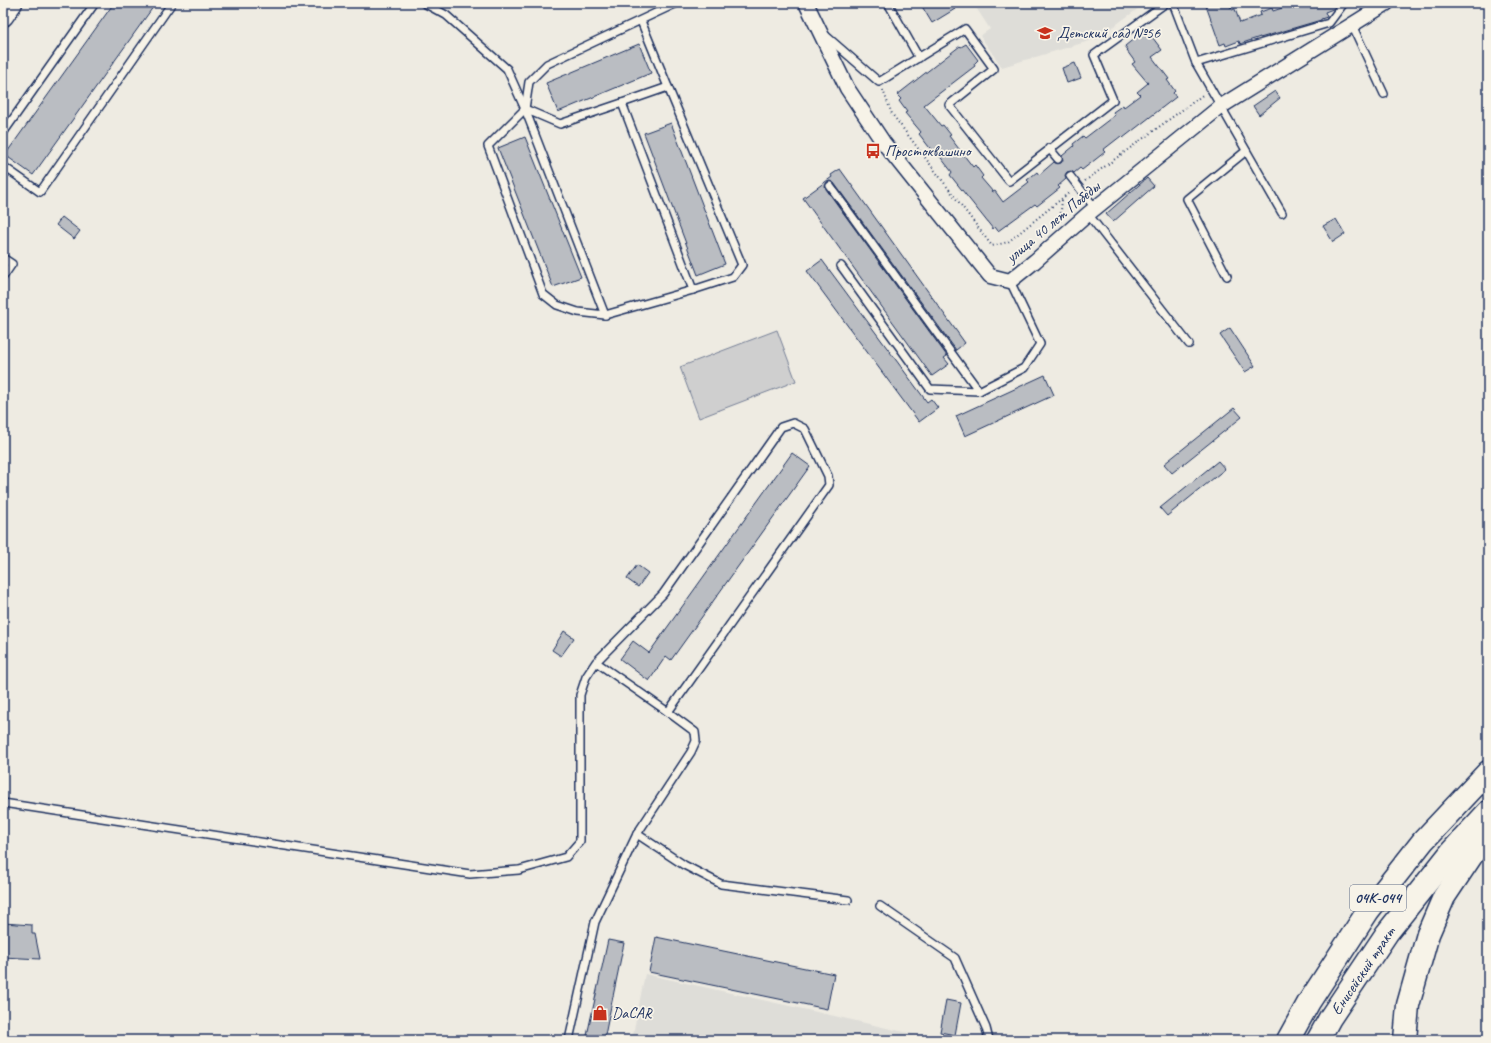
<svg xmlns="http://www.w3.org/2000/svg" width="1491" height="1043" font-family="Caveat,sans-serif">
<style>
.built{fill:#deddd8}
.green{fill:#cfcfcf;stroke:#757f96}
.building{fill:#babdc2;stroke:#1b2f5e}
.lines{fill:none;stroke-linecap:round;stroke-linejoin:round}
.lane-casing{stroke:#1b2f5e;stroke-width:10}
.street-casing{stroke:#1b2f5e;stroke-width:17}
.secondary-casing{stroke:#1b2f5e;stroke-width:23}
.primary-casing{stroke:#1b2f5e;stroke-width:25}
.path{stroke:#1b2f5e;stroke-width:2;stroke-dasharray:1 3;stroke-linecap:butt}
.lane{stroke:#f7f3e8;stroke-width:7}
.street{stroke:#f7f3e8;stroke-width:14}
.secondary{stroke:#f7f3e8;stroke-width:20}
.primary{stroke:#f7f3e8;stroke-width:22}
.labels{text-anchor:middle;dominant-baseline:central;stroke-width:3.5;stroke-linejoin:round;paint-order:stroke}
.shield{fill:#f7f3e8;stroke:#5d6a87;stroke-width:1}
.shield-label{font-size:15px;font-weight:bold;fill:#1b2f5e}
.poi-label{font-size:16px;fill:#1b2f5e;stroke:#f7f3e8;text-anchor:start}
.street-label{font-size:16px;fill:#1b2f5e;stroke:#f7f3e8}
</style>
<rect width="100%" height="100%" fill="#eeebe2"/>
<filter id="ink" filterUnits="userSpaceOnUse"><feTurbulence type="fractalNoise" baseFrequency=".025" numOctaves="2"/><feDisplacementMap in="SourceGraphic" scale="8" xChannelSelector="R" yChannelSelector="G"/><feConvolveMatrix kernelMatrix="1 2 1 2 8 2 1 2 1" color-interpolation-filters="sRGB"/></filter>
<g filter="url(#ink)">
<g class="built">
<polygon points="973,3 1146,3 1096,39 1002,67 980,36 990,29"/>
<polygon points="645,974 830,1015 939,1040 632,1040"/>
</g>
<polygon class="green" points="777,330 796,381 699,418 680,367"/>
<g class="building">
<polygon points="114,3 156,3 33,175 5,155"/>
<polygon points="920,3 952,3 955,9 932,23"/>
<polygon points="1205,3 1229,3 1232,10 1235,9 1240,23 1261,15 1260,12 1272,8 1273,11 1291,5 1291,3 1338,3 1333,9 1325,12 1327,17 1321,19 1321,20 1260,38 1260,37 1240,44 1239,41 1226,46 1225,43 1220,45"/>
<polygon points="1146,29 1162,50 1152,57 1169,79 1167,80 1175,91 1173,93 1176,97 1123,138 1121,136 1103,150 1105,152 1082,170 1080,168 1074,173 1071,171 1067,172 1065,175 1066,179 1058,186 1060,188 1037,206 1035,204 998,231 995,227 993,229 950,175 952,172 938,154 936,156 919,134 921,132 905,113 907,112 899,101 901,99 897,95 960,46 961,47 966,44 978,60 974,64 975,66 924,105 941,126 943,125 951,135 949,136 973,167 975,165 983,176 981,178 993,192 995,191 1003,202 1029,182 1027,180 1037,172 1039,175 1054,162 1057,164 1061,163 1063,160 1062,156 1074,146 1073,144 1083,136 1085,138 1115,115 1113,112 1123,105 1124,107 1140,95 1137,92 1148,83 1132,64 1135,62 1127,51 1128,50 1125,46"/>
<polygon points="639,44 651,73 558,112 546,83"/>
<polygon points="1075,63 1081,78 1067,83 1062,68"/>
<polygon points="1275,91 1280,98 1259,115 1253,106"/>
<polygon points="671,123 725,264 698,275 644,133"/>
<polygon points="525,137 581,277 553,287 498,148"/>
<polygon points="840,169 965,343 956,350 834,183 830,181 827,182 825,186 826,189 947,356 944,358 949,364 932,376 803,198 832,177 831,175"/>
<polygon points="1147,178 1154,186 1113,222 1106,214"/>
<polygon points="62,217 80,231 74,239 56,225"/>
<polygon points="1336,219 1345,234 1333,242 1323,226"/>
<polygon points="822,260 927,402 931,399 938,408 919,422 807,271"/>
<polygon points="1230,328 1255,366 1245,372 1220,335"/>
<polygon points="1045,375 1054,395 965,436 956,416"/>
<polygon points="1234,408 1242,417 1172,473 1164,464"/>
<polygon points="792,453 810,466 671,660 666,656 649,681 620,659 633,641 649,653"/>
<polygon points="1218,461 1225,469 1167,516 1160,508"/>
<polygon points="637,565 648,573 638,587 627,579"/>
<polygon points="564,631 574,638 561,656 552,650"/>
<polygon points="3,923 32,925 32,934 35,934 40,959 3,957"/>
<polygon points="656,937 834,974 827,1009 649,972"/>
<polygon points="608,940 624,943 604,1040 586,1040"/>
<polygon points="946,1000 961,1003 955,1035 940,1032"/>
</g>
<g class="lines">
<defs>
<g id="lane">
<polyline points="424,3 446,15 507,69 525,109 605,315 693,290 622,103 560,124 525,109"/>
<polyline points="888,3 919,58"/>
<polyline points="1173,3 1196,63 1282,213"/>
<polyline points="1234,3 1235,3"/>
<polyline points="1352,25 1384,94"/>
<polyline points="825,35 879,82 965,29 994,69 949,105 1009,181 1113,100 1094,55 1166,3"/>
<polyline points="1196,63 1329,23 1344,3"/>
<polyline points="668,87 742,265 733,277 693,290"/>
<polyline points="622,103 668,87 641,21"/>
<polyline points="3,133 95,3"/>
<polyline points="1049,148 1058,159"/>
<polyline points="3,166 40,192 172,3"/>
<polyline points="1070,176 1095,208"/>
<polyline points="830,186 979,391"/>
<polyline points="1088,214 1189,344"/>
<polyline points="3,258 12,264 3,277"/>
<polyline points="841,266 930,389 979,391 1024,368 1040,344 1010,281"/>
<polyline points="1227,276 1187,199 1246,151"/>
<polyline points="605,315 578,312 557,305 543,294 488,146 525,109 529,82 547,64 677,3"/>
<polyline points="3,803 470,874 519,870 566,857 580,841 580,695 586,677 596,662 663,594 781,427 793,423 805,429 828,476 829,485 668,712 596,662"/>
<polyline points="637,834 691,752 696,741 695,732 668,712"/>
<polyline points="880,906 955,958 986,1028 989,1040"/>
<polyline points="569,1040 595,922 637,834 684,865 721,884 848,900"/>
</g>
<polyline id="street" points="806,3 847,88 883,142 990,276 1010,281 1035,261 1088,214 1220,107 1387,3"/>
<polyline id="secondary" points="3,16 12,3"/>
<g id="primary">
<polyline points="1288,1040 1309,1002 1368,911 1423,841 1488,772"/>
<polyline points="1318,1040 1330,1018 1387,933 1452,851 1488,812"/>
<polyline points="1405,1040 1408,1005 1428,934 1444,897 1488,831"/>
</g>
</defs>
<use href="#lane" class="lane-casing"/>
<use href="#street" class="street-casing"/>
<use href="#secondary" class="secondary-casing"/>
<use href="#primary" class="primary-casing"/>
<g class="path">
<polyline points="883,90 892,114 992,246 1008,242 1070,192"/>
<polyline points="1085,181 1204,94"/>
<polyline points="1060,221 1062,200"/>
</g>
<use href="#lane" class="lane"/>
<use href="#street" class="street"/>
<use href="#secondary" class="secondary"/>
<use href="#primary" class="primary"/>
</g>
</g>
<defs>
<symbol id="school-bare" viewBox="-9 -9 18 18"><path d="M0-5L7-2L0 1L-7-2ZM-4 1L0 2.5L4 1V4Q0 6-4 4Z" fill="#c8321e" stroke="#f7f3e8" stroke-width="2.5" paint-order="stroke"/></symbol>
<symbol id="bus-bare" viewBox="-9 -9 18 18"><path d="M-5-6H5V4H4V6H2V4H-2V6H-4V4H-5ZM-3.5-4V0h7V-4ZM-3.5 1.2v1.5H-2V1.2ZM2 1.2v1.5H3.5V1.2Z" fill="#c8321e" stroke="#f7f3e8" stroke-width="2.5" paint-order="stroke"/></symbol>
<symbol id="shop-bare" viewBox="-9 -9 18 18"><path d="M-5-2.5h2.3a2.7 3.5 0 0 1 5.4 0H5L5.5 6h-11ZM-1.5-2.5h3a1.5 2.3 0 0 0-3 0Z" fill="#c8321e" stroke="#f7f3e8" stroke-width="2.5" paint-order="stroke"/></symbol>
</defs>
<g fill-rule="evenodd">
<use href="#school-bare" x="1034" y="22" width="22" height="22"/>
<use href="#bus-bare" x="862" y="140" width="22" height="22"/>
<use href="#shop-bare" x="589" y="1002" width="22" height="22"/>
</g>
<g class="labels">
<rect class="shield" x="1350" y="885" width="56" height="26" rx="3"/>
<g class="shield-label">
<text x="1378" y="898">04К-044</text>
</g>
<g class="poi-label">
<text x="1057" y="33">Детский сад №56</text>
<text x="885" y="151">Простоквашино</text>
<text x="612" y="1013">DaCAR</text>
</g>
<g class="street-label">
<text transform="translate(1053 222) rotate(-40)">улица 40 лет Победы</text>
<text transform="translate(1363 971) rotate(-56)">Енисейский тракт</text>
</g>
</g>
<rect width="1491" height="1043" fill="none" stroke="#f7f3e8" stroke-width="16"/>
<rect x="8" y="8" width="1475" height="1027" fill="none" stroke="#1b2f5e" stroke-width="1.5" filter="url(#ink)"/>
</svg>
